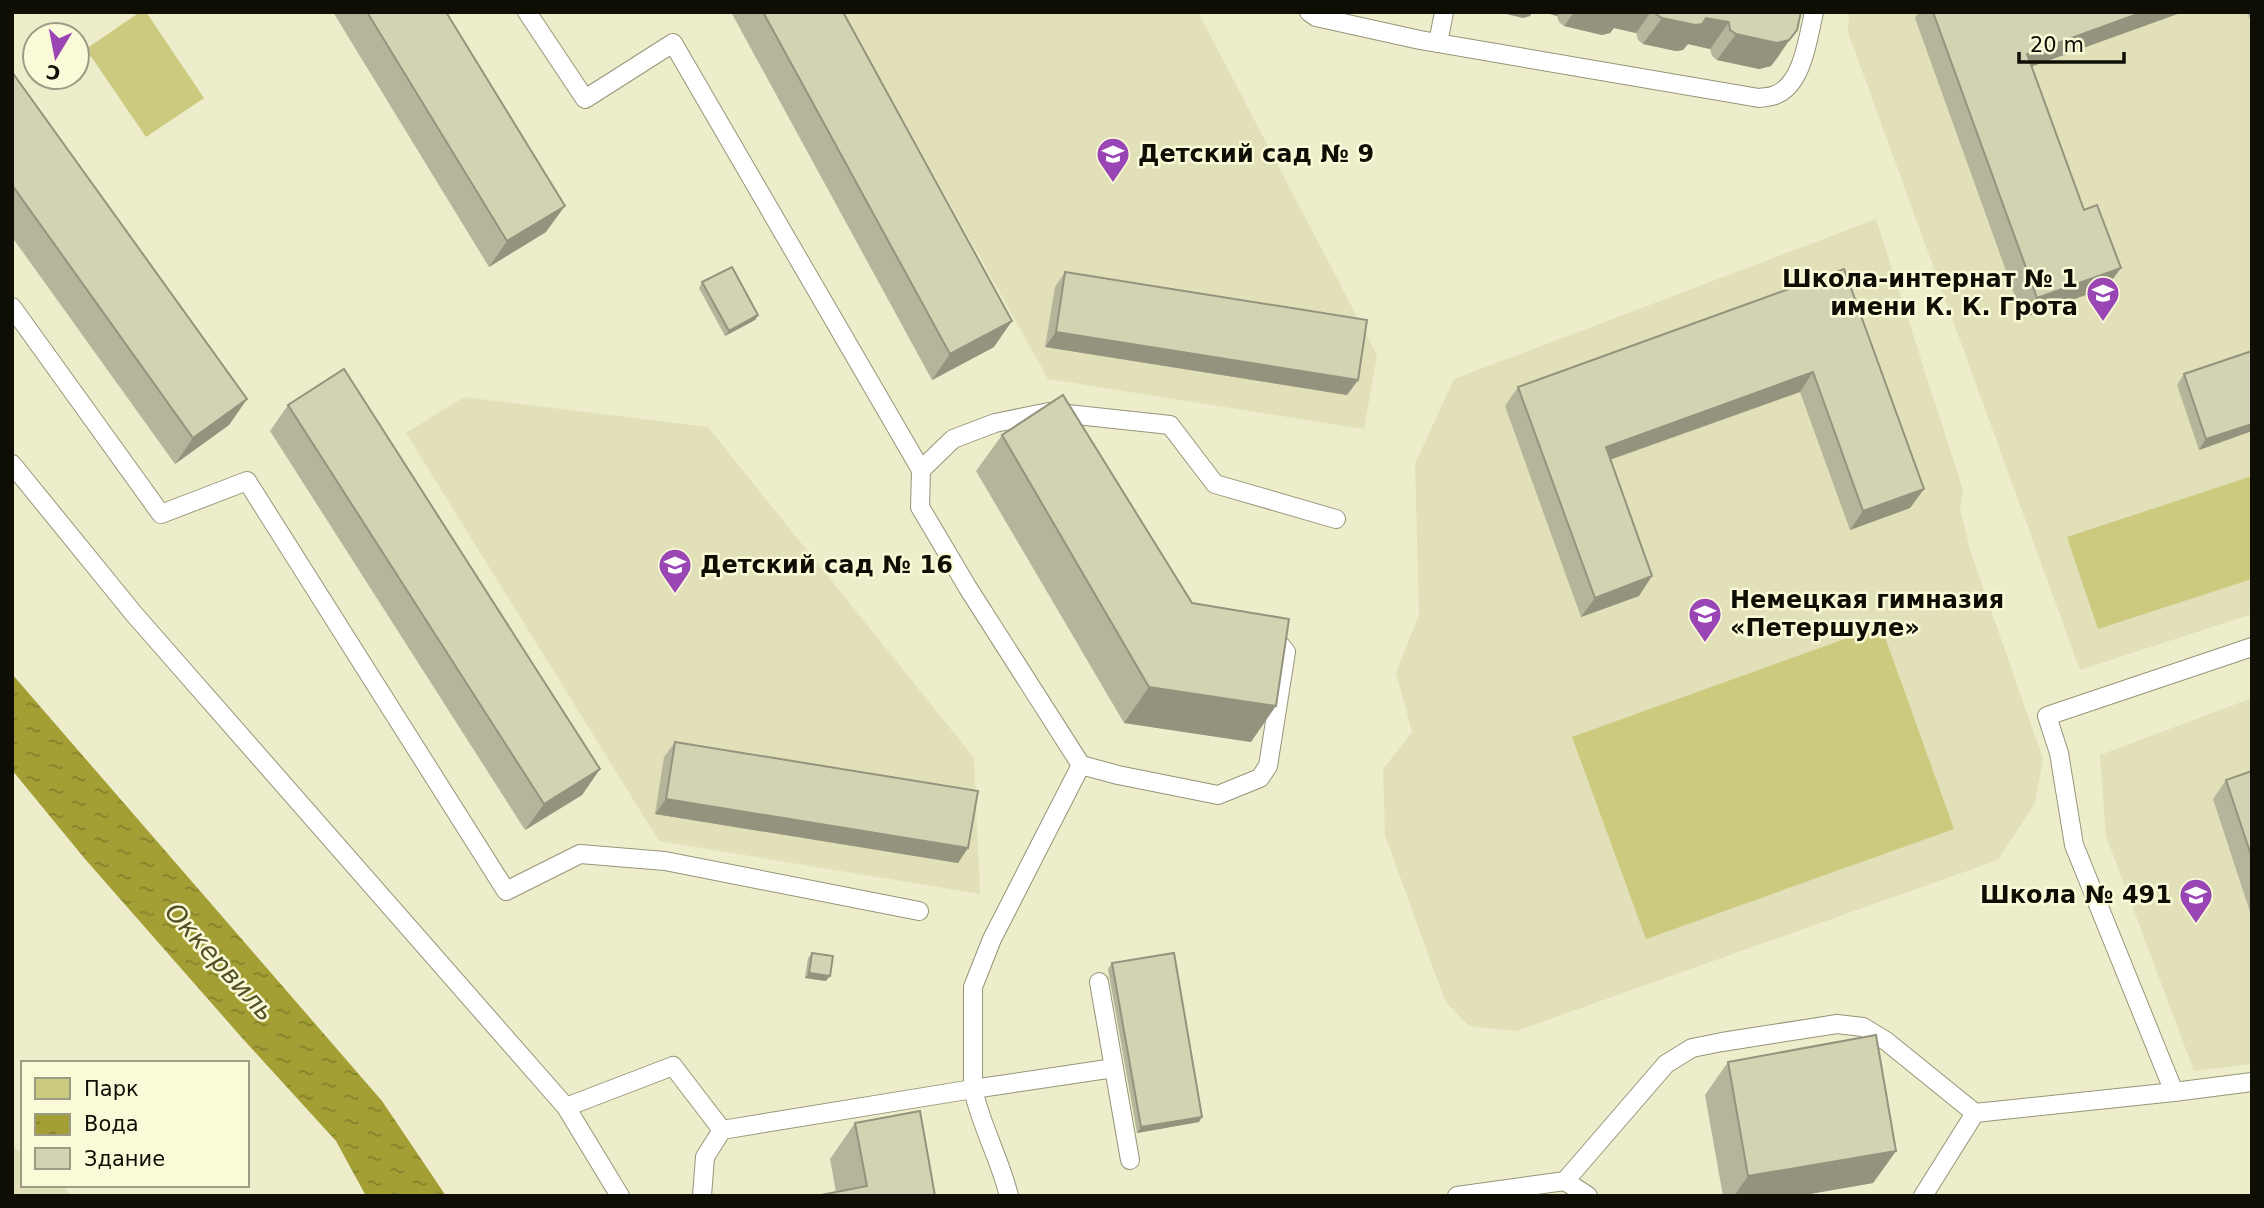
<svg xmlns="http://www.w3.org/2000/svg" width="2264" height="1208" font-family="'DejaVu Sans',sans-serif">
<style>
.built{fill:#e1e0b9}
.green{fill:#ccca7e}
.water{fill:url(#water-ripples)}
.lines{fill:none;stroke-linecap:round;stroke-linejoin:round}
.service-casing{stroke:#969578;stroke-width:20}
.service{stroke:#fff;stroke-width:18}
.wall{fill:#b5b59b}
.shaded-wall{fill:#94947e}
.building{fill:#d3d3b4;stroke:#94947e;stroke-width:2}
.labels{text-anchor:middle;dominant-baseline:central;stroke-width:5;stroke-linejoin:round;paint-order:stroke}
.poi-label{font-size:24px;font-weight:bold;fill:#0e0e04;stroke:#fafad9;text-anchor:start}
.water-label{font-size:26px;font-style:italic;fill:#515025;stroke:#fafad9}
</style>
<defs>
<pattern id="water-ripples" width="26" height="14" patternUnits="userSpaceOnUse" patternTransform="scale(1.75)"><rect width="26" height="14" fill="#a49f35"/><path d="M2 4q2-2 4 0t4 0M15 11q2-2 4 0t4 0" fill="none" stroke="#84802b"/></pattern>
</defs>
<rect width="100%" height="100%" fill="#ededcc"/>
<g class="built">
<polygon points="843,12 1198,12 1377,355 1364,429 1048,379"/>
<polygon points="1849,12 2252,12 2252,614 2080,670 1848,32"/>
<polygon points="1876,219 1963,490 1960,508 1970,550 2043,759 2035,803 1998,860 1516,1031 1469,1026 1445,1001 1385,835 1383,769 1412,732 1396,673 1419,615 1415,464 1454,379"/>
<polygon points="464,397 708,427 974,758 980,894 659,841 406,433"/>
<polygon points="2252,698 2252,1064 2194,1071 2106,836 2100,755"/>
<polygon points="12,1145 23,1154 23,1185 61,1185 73,1196 12,1196"/>
</g>
<g class="green">
<polygon points="140,12 146,12 204,98 146,137 86,49"/>
<polygon points="2252,476 2252,579 2098,629 2067,537"/>
<polygon points="1881,626 1954,829 1646,939 1572,737"/>
</g>
<polygon class="water" points="12,674 382,1101 446,1196 366,1196 336,1141 243,1039 85,859 12,770"/>
<g class="lines">
<defs>
<g id="service">
<polyline points="527,12 585,99 673,43 921,470"/>
<path d="M1309,12L1316,17L1420,40L1759,98C1764,97 1771,97 1775,95C1803,85 1808,37 1814,12"/>
<polyline points="1438,43 1444,12"/>
<polyline points="12,307 161,514 247,481 506,891 580,854 665,861 919,911"/>
<polyline points="12,464 134,614 566,1107 620,1196"/>
<polyline points="1081,765 1118,775 1218,795 1260,778 1268,766 1286,652 1269,631"/>
<polyline points="1099,982 1114,1068"/>
<polyline points="2174,1092 2074,845 2059,753 2047,716 2252,647"/>
<polyline points="566,1107 673,1066 722,1130"/>
<polyline points="1130,1160 1114,1068 973,1089 973,987 992,939 1081,765 968,588 920,507 921,470 953,439 995,423 1049,412 1170,425 1215,484 1336,519"/>
<polyline points="1565,1181 1588,1196"/>
<path d="M702,1196L705,1157L722,1130L973,1089C981,1126 1000,1159 1009,1196"/>
<polyline points="1457,1196 1565,1181 1666,1064 1692,1048 1722,1042 1837,1024 1863,1027 1886,1041 1975,1113 2174,1092 2252,1082"/>
<polyline points="1923,1196 1975,1113"/>
</g>
</defs>
<use href="#service" class="service-casing"/>
<use href="#service" class="service"/>
</g>
<g class="wall">
<polygon points="333,12 446,12 546,232 489,267"/>
<polygon points="731,12 843,12 994,347 932,380"/>
<polygon points="1543,12 1801,12 1779,56 1771,66 1759,69 1717,60 1712,56 1710,49 1688,44 1683,50 1676,51 1643,44 1638,40 1636,33 1614,28 1610,33 1602,35 1564,26 1559,22 1557,16"/>
<polygon points="1919,12 2183,12 2032,66 2107,287 2023,318 1915,18"/>
<polygon points="2247,12 2252,12 2252,25"/>
<polygon points="12,72 247,399 229,425 175,464 12,237"/>
<polygon points="1844,269 1924,489 1910,508 1850,530 1800,392 1610,460 1639,596 1581,617 1505,406 1518,387"/>
<polygon points="1065,272 1358,380 1347,395 1045,347 1055,287"/>
<polygon points="702,282 758,315 755,320 725,336 699,288"/>
<polygon points="2184,374 2252,431 2199,450 2177,385"/>
<polygon points="288,405 600,769 582,795 525,830 270,431"/>
<polygon points="1002,435 1251,742 1124,723 976,471"/>
<polygon points="675,742 968,848 958,863 655,814 664,757"/>
<polygon points="2252,771 2252,918 2213,799 2226,780"/>
<polygon points="812,953 826,981 805,978 808,958"/>
<polygon points="1112,963 1199,1122 1137,1133 1108,969"/>
<polygon points="1728,1062 1896,1151 1873,1183 1798,1196 1723,1196 1705,1095"/>
<polygon points="855,1123 935,1196 836,1192 830,1159"/>
</g>
<g class="shaded-wall">
<polygon points="1498,12 1533,12 1530,16 1523,18"/>
<polygon points="1543,12 1560,12 1557,16"/>
<polygon points="1574,12 1651,12 1636,33 1614,28 1610,33 1602,35 1564,26"/>
<polygon points="2143,12 2183,12 2014,73 2027,54"/>
<polygon points="1662,18 1706,18 1729,22 1710,49 1688,44 1683,50 1676,51 1643,44"/>
<polygon points="1797,30 1771,66 1759,69 1717,60 1736,34"/>
<polygon points="565,206 546,232 489,267 507,241"/>
<polygon points="2121,268 2107,287 2023,318 2037,298"/>
<polygon points="758,315 755,320 725,336 729,331"/>
<polygon points="1012,321 994,347 932,380 950,354"/>
<polygon points="1056,332 1358,380 1347,395 1045,347"/>
<polygon points="1813,372 1800,392 1592,466 1606,447"/>
<polygon points="247,399 229,425 175,464 193,438"/>
<polygon points="2252,424 2252,431 2199,450 2206,439"/>
<polygon points="1924,489 1910,508 1850,530 1863,511"/>
<polygon points="1652,576 1639,596 1581,617 1595,598"/>
<polygon points="1149,687 1276,706 1251,742 1124,723"/>
<polygon points="600,769 582,795 525,830 544,804"/>
<polygon points="666,799 968,848 958,863 655,814"/>
<polygon points="809,973 830,976 826,981 805,978"/>
<polygon points="1202,1117 1199,1122 1137,1133 1141,1127"/>
<polygon points="1896,1151 1873,1183 1798,1196 1734,1196 1748,1176"/>
</g>
<g class="building">
<polygon points="367,12 446,12 565,206 507,241"/>
<polygon points="763,12 843,12 1012,321 950,354"/>
<polygon points="1656,12 1801,12 1797,30 1789,40 1777,43 1736,34 1730,30 1729,22 1706,18 1702,24 1695,25 1662,18 1656,14"/>
<polygon points="1933,12 2143,12 2027,54 2084,210 2097,205 2121,268 2037,298"/>
<polygon points="12,72 247,399 193,438 12,185"/>
<polygon points="732,267 758,315 729,331 702,282"/>
<polygon points="1844,269 1924,489 1863,511 1813,372 1606,447 1652,576 1595,598 1518,387"/>
<polygon points="1065,272 1367,320 1358,380 1056,332"/>
<polygon points="2252,351 2252,424 2206,439 2184,374"/>
<polygon points="344,369 600,769 544,804 288,405"/>
<polygon points="1063,395 1192,603 1289,619 1276,706 1149,687 1002,435"/>
<polygon points="675,742 978,791 968,848 666,799"/>
<polygon points="2252,771 2252,858 2226,780"/>
<polygon points="812,953 833,956 830,976 809,973"/>
<polygon points="1174,953 1202,1117 1141,1127 1112,963"/>
<polygon points="1876,1035 1896,1151 1748,1176 1728,1062"/>
<polygon points="920,1111 935,1196 816,1196 867,1186 855,1123"/>
</g>
<defs>
<symbol id="school-pin" viewBox="-11 -11 22 30"><path d="M0 17L-7.5 6A9.5 9.5 0 1 1 7.5 6Z" fill="#9945b4" stroke="#fafad9"/><path d="M0-5L7-2L0 1L-7-2ZM-4 1L0 2.5L4 1V4Q0 6-4 4Z" fill="#fff"/></symbol>
</defs>
<g fill-rule="evenodd">
<use href="#school-pin" x="1094" y="135" width="38" height="52"/>
<use href="#school-pin" x="2084" y="274" width="38" height="52"/>
<use href="#school-pin" x="656" y="546" width="38" height="52"/>
<use href="#school-pin" x="1686" y="595" width="38" height="52"/>
<use href="#school-pin" x="2177" y="876" width="38" height="52"/>
</g>
<g class="labels">
<g class="poi-label">
<text x="1138" y="154">Детский сад № 9</text>
<text x="2078" y="279" text-anchor="end">Школа-интернат № 1<tspan x="2078" dy="28">имени К. К. Грота</tspan></text>
<text x="700" y="565">Детский сад № 16</text>
<text x="1730" y="600">Немецкая гимназия<tspan x="1730" dy="28">«Петершуле»</tspan></text>
<text x="2172" y="895" text-anchor="end">Школа № 491</text>
</g>
<g class="water-label">
<text transform="translate(220 962) rotate(48)">Оккервиль</text>
</g>
</g>
<rect width="2264" height="1208" fill="none" stroke="#0e0e04" stroke-width="28"/>
<rect x="21" y="1061" width="228" height="126" fill="#fafad9" stroke="#9c9c84" stroke-width="2"/>
<rect x="35" y="1078" width="35" height="21" fill="#ccca7e" stroke="#9c9c84" stroke-width="2"/>
<text x="84" y="1096" font-size="21" fill="#0e0e04">Парк</text>
<rect x="35" y="1114" width="35" height="21" fill="url(#water-ripples)" stroke="#9c9c84" stroke-width="2"/>
<text x="84" y="1131" font-size="21" fill="#0e0e04">Вода</text>
<rect x="35" y="1148" width="35" height="21" fill="#d3d3b4" stroke="#9c9c84" stroke-width="2"/>
<text x="84" y="1166" font-size="21" fill="#0e0e04">Здание</text>
<g transform="translate(56 56) rotate(190)"><circle r="33" fill="#fafad9" stroke="#9c9c84" stroke-width="2"/>
<path d="M0-5L12 26L0 18L-12 26Z" fill="#9945b4"/>
<text y="-10" font-size="19" font-weight="bold" text-anchor="middle" fill="#0e0e04">С</text>
</g>
<path d="M2019 52v10h105v-10" fill="none" stroke="#0e0e04" stroke-width="3.5"/>
<text x="2030" y="52" font-size="21" fill="#0e0e04" stroke="#fafad9" stroke-width="5" paint-order="stroke">20 m</text>
</svg>
